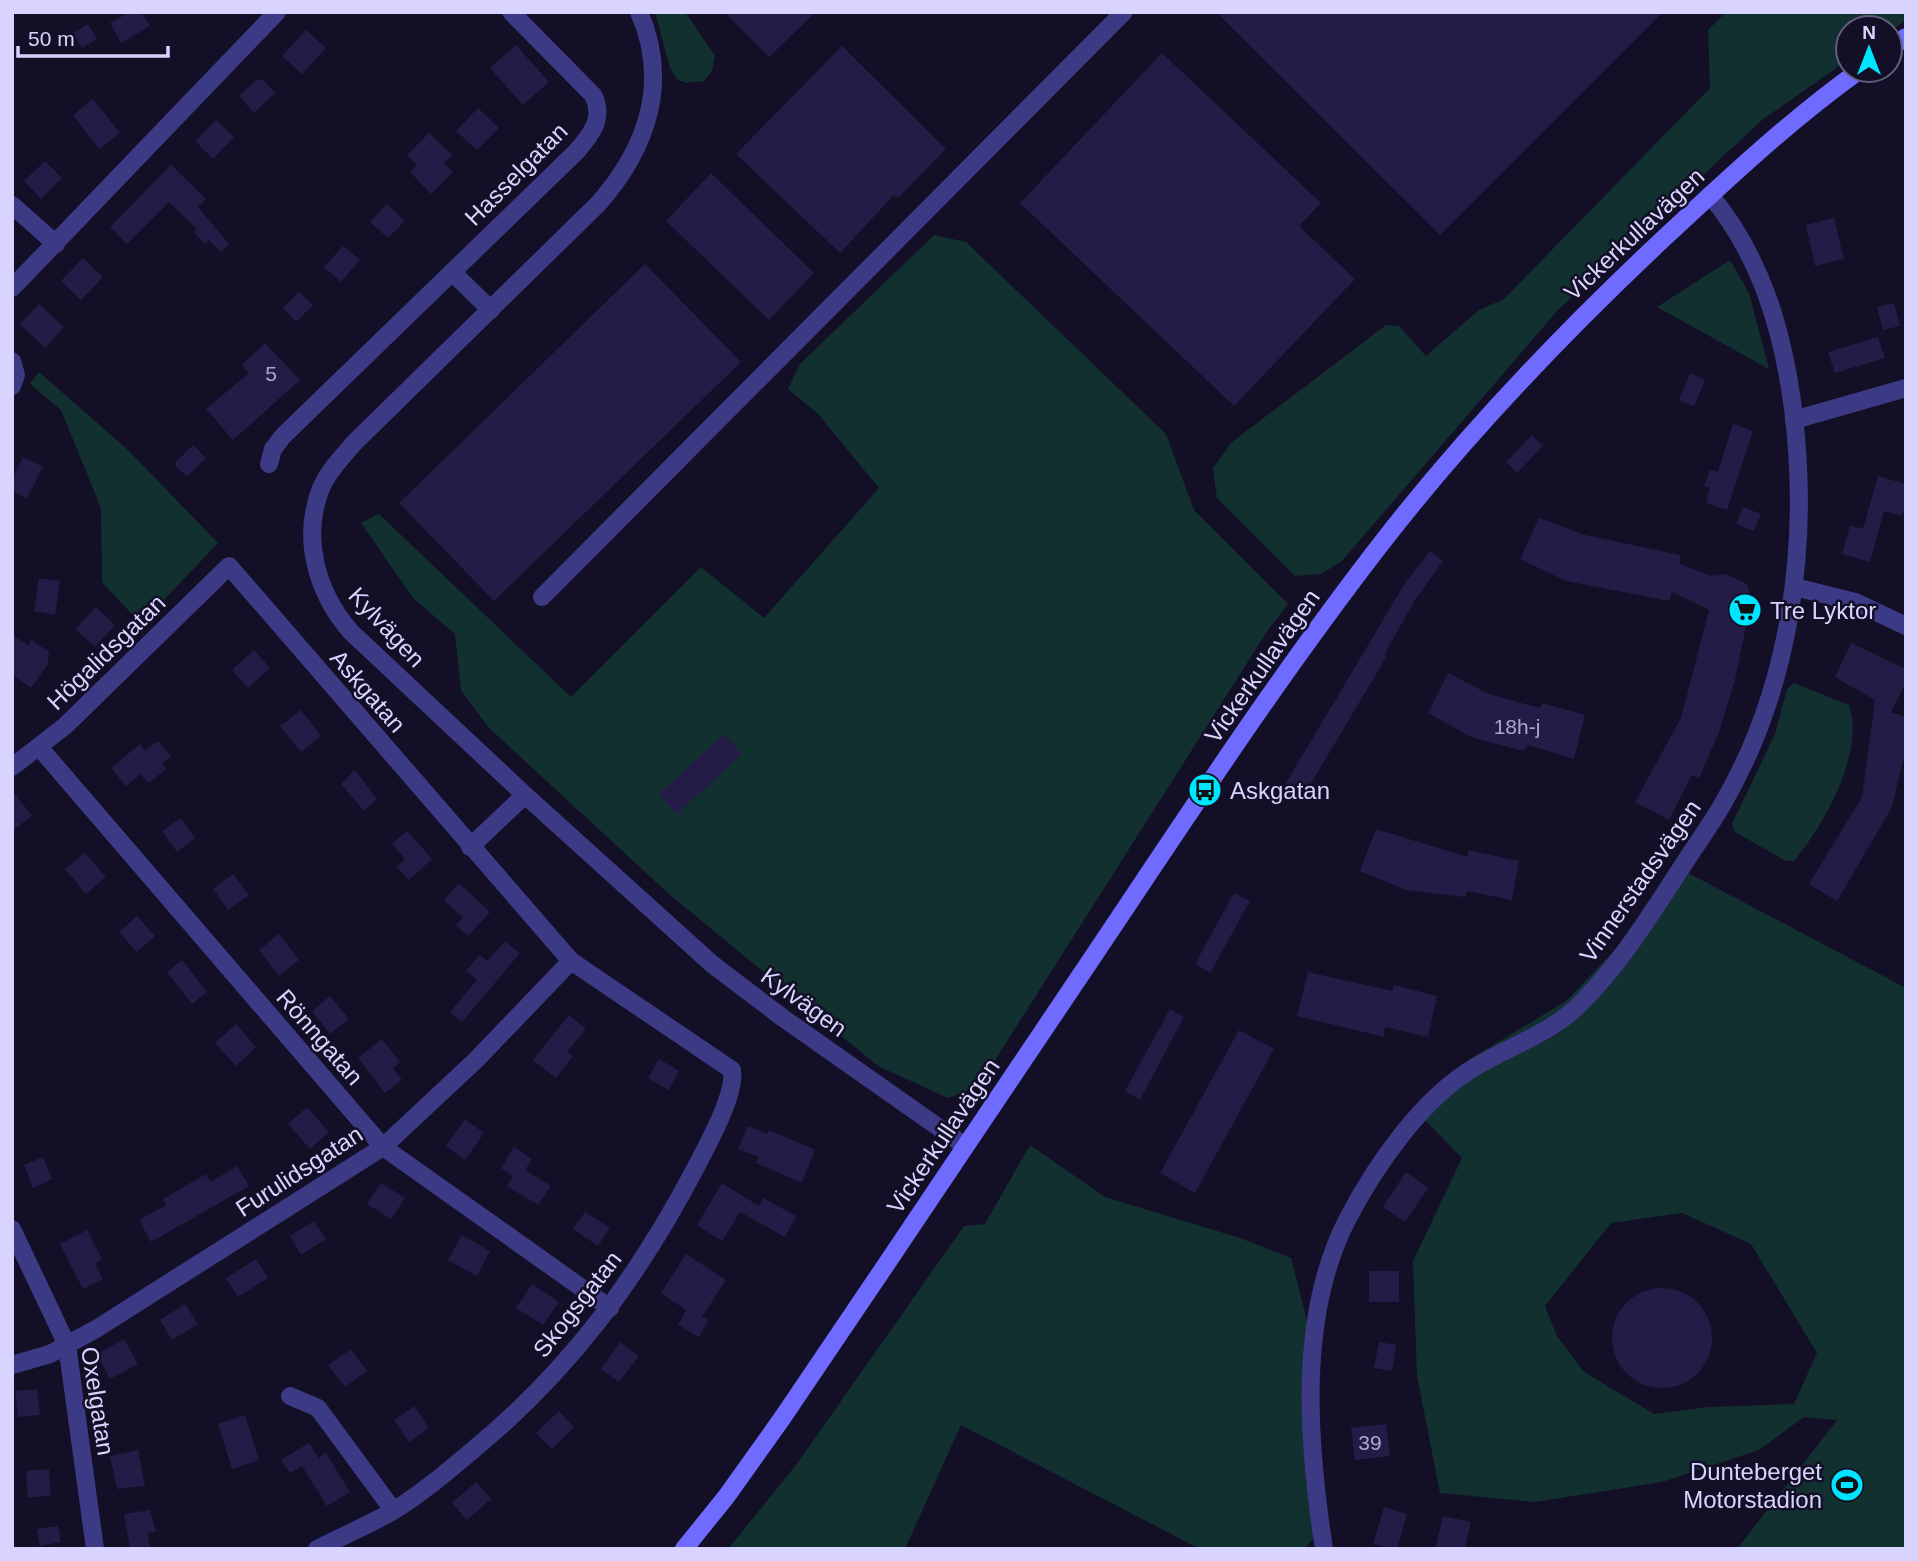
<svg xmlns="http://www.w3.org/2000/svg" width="1918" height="1561" font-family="Arial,sans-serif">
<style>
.green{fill:#12302f;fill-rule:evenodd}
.building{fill:#241b47}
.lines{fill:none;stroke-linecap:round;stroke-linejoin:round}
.minor{stroke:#3d3a85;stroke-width:18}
.tertiary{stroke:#3d3a85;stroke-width:18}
.secondary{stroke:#6f6bff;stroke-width:18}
.labels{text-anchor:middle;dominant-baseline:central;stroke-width:5;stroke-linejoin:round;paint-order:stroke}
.number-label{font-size:21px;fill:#aca6d1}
.street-label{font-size:24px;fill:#d9d4ff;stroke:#130f26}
.poi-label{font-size:24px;fill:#d9d4ff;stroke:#130f26;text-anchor:start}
</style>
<rect width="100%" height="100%" fill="#130f26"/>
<g class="green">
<polygon points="655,12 685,12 715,56 712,71 704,81 687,83 678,80 670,68"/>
<polygon points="1726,12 1906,12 1906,20 1890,31 1890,28 1848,28 1848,60 1762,120 1558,310 1341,562 1321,574 1295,576 1217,498 1213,468 1232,442 1386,325 1399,326 1426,356 1479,310 1504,299 1710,88 1708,30"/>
<polygon points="934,235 966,242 1166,434 1194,510 1288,604 1268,630 978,1087 948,1098 878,1066 670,895 488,727 461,690 455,634 413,598 361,523 379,514 571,697 701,567 764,618 879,488 818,414 788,389 800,364"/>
<polygon points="1730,260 1749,293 1769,369 1657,307"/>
<polygon points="39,372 128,450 218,543 141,624 102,582 101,508 61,410 30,384"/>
<path d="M1794,683L1849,705C1865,753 1824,825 1794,861H1786L1735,832L1732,824L1775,734L1787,689Z"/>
<path d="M1677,867L1906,988V1549H1737L1837,1420L1804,1417L1759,1450L1662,1482L1535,1502L1440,1493L1417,1376L1413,1261L1462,1158L1417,1112L1470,1059L1566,1001L1633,931ZM1682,1213L1751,1244L1817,1353L1794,1404L1709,1407L1654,1414L1584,1372L1557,1336L1545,1306L1611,1223Z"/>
<polygon points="1030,1145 1105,1197 1240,1238 1291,1258 1314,1348 1320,1531 1304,1549 1200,1549 961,1425 905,1549 728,1549 796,1465 964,1226 985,1224"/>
</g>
<g class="building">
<polygon points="130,12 141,12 150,26 121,43 110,23"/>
<polygon points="724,12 816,12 769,57"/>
<polygon points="1216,12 1663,12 1440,235"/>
<polygon points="88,24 97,39 82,48 73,33"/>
<polygon points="306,30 326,48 302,74 282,56"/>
<polygon points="516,45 549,82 523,105 490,68"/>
<polygon points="842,46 946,149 898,198 894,195 840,253 736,154"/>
<polygon points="1162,53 1321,203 1299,226 1355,279 1234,406 1020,203"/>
<polygon points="256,80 263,80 275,93 254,113 239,96"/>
<polygon points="93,99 120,133 99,149 73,115"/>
<polygon points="478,108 499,128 477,150 456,131"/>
<polygon points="216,120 234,137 213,159 195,141"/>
<polygon points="429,133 452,155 444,163 453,172 431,194 410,172 417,165 407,155"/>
<polygon points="45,161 62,178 41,199 24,181"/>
<polygon points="171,165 206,199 198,207 229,244 221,252 209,240 205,244 194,232 197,229 169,202 127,244 110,227"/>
<polygon points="711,173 814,273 769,320 666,221"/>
<polygon points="387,204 405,221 388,238 370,222"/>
<polygon points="1834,218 1844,259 1815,266 1806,225"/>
<polygon points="343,246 360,260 341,282 324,267"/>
<polygon points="83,258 103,277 81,300 61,281"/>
<polygon points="645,264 741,362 494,601 399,503"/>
<polygon points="299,292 313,305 296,322 283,308"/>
<polygon points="1894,303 1900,326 1883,330 1877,307"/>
<polygon points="39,304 64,327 45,348 20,324"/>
<polygon points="1878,337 1885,358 1835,373 1828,352"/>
<polygon points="265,343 300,380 233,440 206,409 249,373 242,365"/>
<polygon points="1690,373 1705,380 1694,406 1679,400"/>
<polygon points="1733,424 1753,431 1727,510 1706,503 1710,488 1704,486 1710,470 1718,472"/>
<polygon points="1532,435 1543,446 1517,473 1506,462"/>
<polygon points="193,445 206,458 187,477 174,464"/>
<polygon points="23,457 43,467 27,498 12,491 12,479"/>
<polygon points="1878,476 1906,484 1906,504 1902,516 1884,511 1870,562 1842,554 1850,525 1863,529"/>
<polygon points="1743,507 1761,514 1754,531 1736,524"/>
<polygon points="1539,518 1585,535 1680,555 1680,564 1711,576 1726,574 1747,584 1752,598 1735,680 1719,732 1699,778 1692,775 1669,820 1635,802 1681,718 1709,610 1672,592 1669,601 1566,581 1520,559"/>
<polygon points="1430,551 1443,561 1415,600 1384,655 1387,656 1304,795 1286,783 1405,583"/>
<polygon points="39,578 60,581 55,615 34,611"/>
<polygon points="96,607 115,625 95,647 75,629"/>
<polygon points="12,635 29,646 30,639 49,652 48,664 31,688 12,674"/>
<polygon points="1851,643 1906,669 1906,682 1891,712 1906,717 1904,756 1892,807 1837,901 1809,884 1862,797 1875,700 1835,677"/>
<polygon points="254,650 270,668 248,688 232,670"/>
<polygon points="1448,673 1489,694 1539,708 1543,703 1585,715 1574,759 1528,745 1523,751 1471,737 1428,713"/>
<polygon points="301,710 321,736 301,752 280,726"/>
<polygon points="724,734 742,754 677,814 659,794"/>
<polygon points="158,741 171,756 162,764 166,769 149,783 141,774 126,786 111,768 140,744 145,751"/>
<polygon points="355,770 377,799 364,811 341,784"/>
<polygon points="12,790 32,816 12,831"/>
<polygon points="181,818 195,838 177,852 162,831"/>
<polygon points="1376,829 1468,857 1468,850 1519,861 1512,900 1467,891 1465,897 1406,890 1360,871"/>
<polygon points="407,831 432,859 409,880 397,867 405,859 392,844"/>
<polygon points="85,853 106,877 86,894 65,869"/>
<polygon points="233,874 249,895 228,910 213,889"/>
<polygon points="459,883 490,912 468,936 456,925 463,918 444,900"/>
<polygon points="1234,893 1250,901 1210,973 1195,964"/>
<polygon points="137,916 155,936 137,952 119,932"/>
<polygon points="279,934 299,960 279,976 259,950"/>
<polygon points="505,941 520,953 462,1022 450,1012 477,980 466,971 480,955 487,961"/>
<polygon points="182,960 207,992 192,1004 167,972"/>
<polygon points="1308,972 1392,991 1394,985 1437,996 1428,1037 1385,1027 1384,1037 1297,1016"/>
<polygon points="330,996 349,1019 330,1034 312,1011"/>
<polygon points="1170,1009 1184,1017 1140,1100 1125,1091"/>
<polygon points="569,1015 586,1029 567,1052 573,1056 556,1078 533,1060"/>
<polygon points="236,1024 256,1047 236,1066 215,1043"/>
<polygon points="1239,1030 1274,1049 1195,1193 1160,1173"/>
<polygon points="382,1039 400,1062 393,1068 402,1080 385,1093 358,1058"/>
<polygon points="659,1059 679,1071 669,1090 648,1078"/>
<polygon points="307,1107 329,1132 310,1149 288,1124"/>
<polygon points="465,1119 484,1133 465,1160 446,1146"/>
<polygon points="748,1126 767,1134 769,1130 815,1150 802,1183 756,1163 759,1157 738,1149"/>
<polygon points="514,1147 532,1159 525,1170 551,1186 538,1205 507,1186 513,1176 501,1168"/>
<polygon points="43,1157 52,1179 33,1188 24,1165"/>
<polygon points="237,1166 249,1186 151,1242 139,1220 166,1205 163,1199 206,1174 211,1182"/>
<polygon points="1406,1172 1428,1188 1405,1222 1383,1207"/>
<polygon points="381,1183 405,1198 391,1219 367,1204"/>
<polygon points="722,1183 759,1206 763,1198 796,1216 785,1237 740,1212 722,1241 697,1225"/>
<polygon points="585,1212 610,1228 598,1246 573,1229"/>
<polygon points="314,1221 326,1239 301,1255 290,1236"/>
<polygon points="87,1230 102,1259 95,1263 103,1279 83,1289 60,1244"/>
<polygon points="462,1235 490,1251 477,1276 448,1260"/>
<polygon points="686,1254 726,1280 702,1317 708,1320 699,1337 678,1325 686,1310 661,1293"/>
<polygon points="256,1259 268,1278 238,1297 226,1278"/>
<rect x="1369" y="1271" width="30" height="31"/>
<polygon points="532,1284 559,1302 543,1325 516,1308"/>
<circle cx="1662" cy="1338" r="50"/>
<polygon points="185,1304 198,1324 172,1340 160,1320"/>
<polygon points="124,1339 138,1364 110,1379 97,1354"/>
<polygon points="620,1342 639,1356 619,1382 601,1369"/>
<polygon points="1379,1342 1396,1345 1392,1371 1374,1368"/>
<polygon points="351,1349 367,1371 345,1387 328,1365"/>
<polygon points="37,1389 40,1415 18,1417 15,1391"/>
<polygon points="414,1406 429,1428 409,1442 394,1420"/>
<polygon points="559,1411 574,1427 552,1449 536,1433"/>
<polygon points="245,1415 259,1460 232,1469 218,1424"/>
<polygon points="1386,1424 1390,1456 1355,1460 1351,1428"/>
<polygon points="309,1443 319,1458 326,1453 350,1492 327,1506 302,1466 290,1473 281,1460"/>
<polygon points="138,1450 145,1486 117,1489 110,1456"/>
<polygon points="49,1469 51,1495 28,1498 26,1471"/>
<polygon points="476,1482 491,1499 467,1520 452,1503"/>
<polygon points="1384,1507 1407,1514 1397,1549 1373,1544"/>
<polygon points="150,1510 156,1532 148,1533 150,1549 130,1549 124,1514"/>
<polygon points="1443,1516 1471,1522 1465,1549 1435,1549"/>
<polygon points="58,1526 61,1542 40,1546 37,1529"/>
</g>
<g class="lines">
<g class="minor">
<path d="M639,12C670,82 647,148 599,203L353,444C342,458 328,471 321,488C301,539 317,593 351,632L525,795L712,964L783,1018L965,1146"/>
<polyline points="12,205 56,244"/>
<polyline points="452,272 491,310"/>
<polyline points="12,288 277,12"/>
<polyline points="12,361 16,375 12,386"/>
<polyline points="1794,420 1906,388"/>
<path d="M269,464L273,449L283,436L576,152C591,135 605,118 593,95L511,12"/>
<polyline points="1795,587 1855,602 1906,626"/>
<polyline points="542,597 1124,12"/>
<polyline points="39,747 383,1147 610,1308"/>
<path d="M12,767L65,726L229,566L571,961L732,1070C736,1094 707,1146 695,1169C637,1279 570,1370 473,1450C448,1471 421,1494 393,1511C369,1525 342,1536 317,1549"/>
<polyline points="470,847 525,795"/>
<polyline points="12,1229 67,1345 95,1549"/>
<polyline points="12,1365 50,1354 96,1329 383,1147 476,1060 571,961"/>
<polyline points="290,1396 318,1408 393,1510"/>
</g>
<path class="tertiary" d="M1324,1549C1308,1444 1297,1318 1347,1220C1375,1166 1422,1098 1475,1067C1510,1046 1552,1033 1581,1003C1618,966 1646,922 1674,879C1689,855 1706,832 1721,807C1791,688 1810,544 1793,409C1783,331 1761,256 1710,195"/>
<g class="secondary">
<polyline points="1890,48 1906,37"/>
<path d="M684,1549L726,1497L783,1417C882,1270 982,1124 1080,976C1179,829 1275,680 1384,540C1468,432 1562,334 1662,240C1725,181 1789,121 1860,70"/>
</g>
</g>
<defs>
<symbol id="supermarket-disc" viewBox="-11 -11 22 22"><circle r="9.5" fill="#00e5ff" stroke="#130f26"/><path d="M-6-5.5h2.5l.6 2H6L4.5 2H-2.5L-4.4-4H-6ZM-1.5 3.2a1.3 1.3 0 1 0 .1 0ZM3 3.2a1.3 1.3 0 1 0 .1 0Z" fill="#111"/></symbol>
<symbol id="bus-disc" viewBox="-11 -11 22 22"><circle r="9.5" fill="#00e5ff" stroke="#130f26"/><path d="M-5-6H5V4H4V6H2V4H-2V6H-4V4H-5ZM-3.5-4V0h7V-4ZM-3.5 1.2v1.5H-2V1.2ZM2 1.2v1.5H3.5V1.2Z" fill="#111"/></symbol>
<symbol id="stadium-disc" viewBox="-11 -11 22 22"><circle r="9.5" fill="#00e5ff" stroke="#130f26"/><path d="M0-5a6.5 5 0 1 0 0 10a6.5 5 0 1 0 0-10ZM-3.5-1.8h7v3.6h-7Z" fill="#111"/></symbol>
</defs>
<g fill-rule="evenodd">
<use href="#supermarket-disc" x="1726" y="591" width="38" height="38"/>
<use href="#bus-disc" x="1186" y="771" width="38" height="38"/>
<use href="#stadium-disc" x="1828" y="1466" width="38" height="38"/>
</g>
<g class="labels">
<g class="number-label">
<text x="271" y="373">5</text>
<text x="1517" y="726">18h-j</text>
<text x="1370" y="1442">39</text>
</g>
<g class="street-label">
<text transform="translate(516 174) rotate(-45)">Hasselgatan</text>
<text transform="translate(1634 234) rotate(-43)">Vickerkullavägen</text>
<text transform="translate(387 627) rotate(47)">Kylvägen</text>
<text transform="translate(106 652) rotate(-44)">Högalidsgatan</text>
<text transform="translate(1262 666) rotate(-55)">Vickerkullavägen</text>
<text transform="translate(368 691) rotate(49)">Askgatan</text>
<text transform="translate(1640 881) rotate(-55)">Vinnerstadsvägen</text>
<text transform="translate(804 1002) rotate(36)">Kylvägen</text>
<text transform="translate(320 1037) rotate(49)">Rönngatan</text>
<text transform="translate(943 1136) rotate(-56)">Vickerkullavägen</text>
<text transform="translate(299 1171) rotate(-33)">Furulidsgatan</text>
<text transform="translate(577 1304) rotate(-52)">Skogsgatan</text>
<text transform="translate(98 1401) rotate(81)">Oxelgatan</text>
</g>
<g class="poi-label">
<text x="1770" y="610">Tre Lyktor</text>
<text x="1230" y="790">Askgatan</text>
<text x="1822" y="1471" text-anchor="end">Dunteberget<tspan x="1822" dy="28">Motorstadion</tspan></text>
</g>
</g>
<rect width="1918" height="1561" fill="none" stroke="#d9d4ff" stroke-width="28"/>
<g transform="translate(1869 49)"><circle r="33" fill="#130f26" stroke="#625e7d" stroke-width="2"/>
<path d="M0-5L12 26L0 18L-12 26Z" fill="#00e5ff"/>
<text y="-10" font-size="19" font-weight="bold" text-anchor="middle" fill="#d9d4ff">N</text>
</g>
<path d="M18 46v10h150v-10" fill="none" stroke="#d9d4ff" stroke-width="3.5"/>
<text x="28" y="46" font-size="21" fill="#d9d4ff" stroke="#130f26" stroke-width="5" paint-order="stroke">50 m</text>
</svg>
